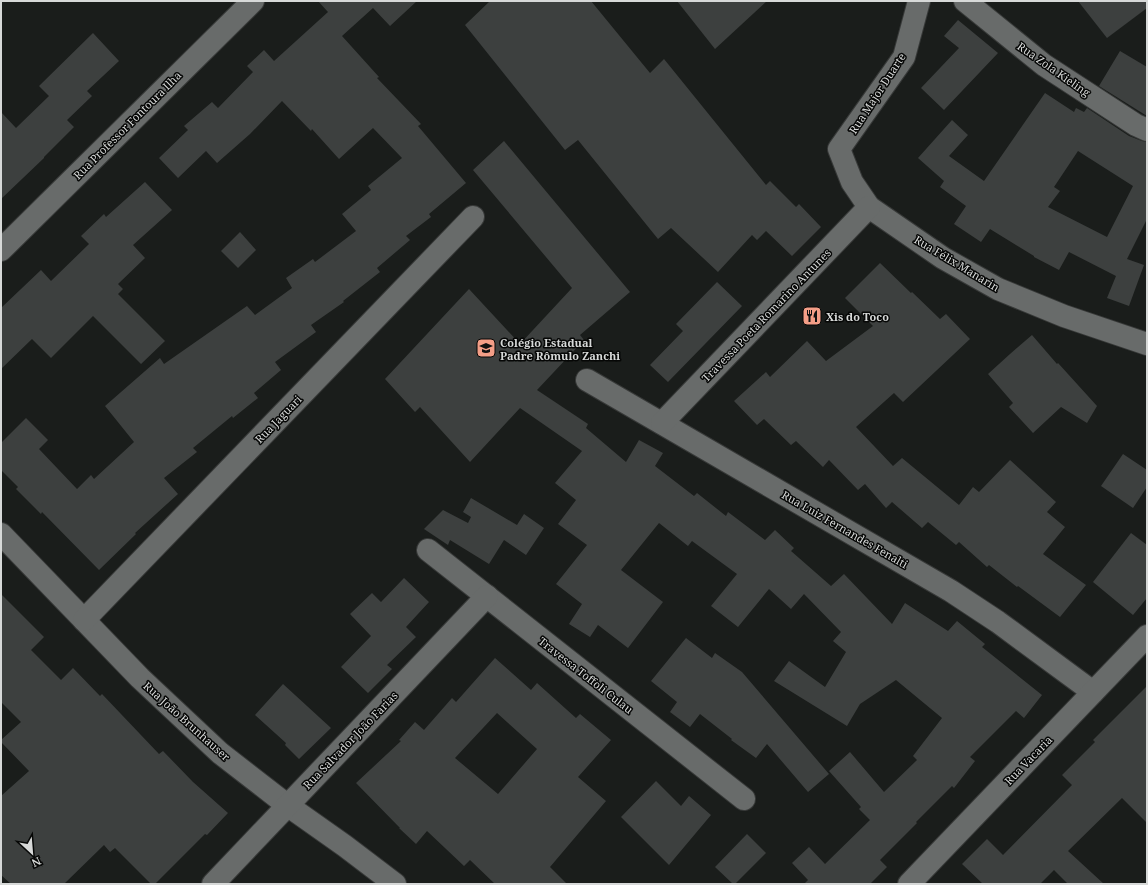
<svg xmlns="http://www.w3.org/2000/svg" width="1148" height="885" font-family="'Noto Serif',serif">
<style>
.building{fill:#3d403f;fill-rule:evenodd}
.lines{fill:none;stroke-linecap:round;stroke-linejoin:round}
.minor-casing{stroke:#373938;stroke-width:24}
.minor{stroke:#686b6a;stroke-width:22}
.labels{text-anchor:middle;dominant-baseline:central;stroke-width:3;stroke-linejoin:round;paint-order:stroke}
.street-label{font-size:11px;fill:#d7d9d8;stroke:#060706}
.poi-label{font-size:11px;font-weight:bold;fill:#d7d9d8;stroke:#060706;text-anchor:start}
</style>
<rect width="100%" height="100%" fill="#1a1d1b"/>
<g class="building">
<polygon points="318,1 417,1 390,26 373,8 342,36 379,77 377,78 421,124 418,126 466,183 429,214 431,217 406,236 410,240 377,268 380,272 343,301 344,302 311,325 316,332 275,362 281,370 254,393 258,398 233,418 232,416 193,448 197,452 164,478 178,494 135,533 136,534 99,570 42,512 41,514 16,489 18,487 1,470 1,443 26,418 48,440 39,449 77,489 91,475 94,479 134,442 105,406 160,358 164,364 247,306 255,315 292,288 286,278 313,259 315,262 356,231 342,214 371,190 368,186 402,158 373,128 339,159 312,129 311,131 282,101 250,134 217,163 206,151 178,178 159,158 188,130 184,126 212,102 218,108 253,72 247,66 264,50 274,61 328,12"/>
<polygon points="490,1 591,1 650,73 664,59 766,185 770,181 796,207 799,204 821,227 792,256 766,231 757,240 752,235 718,272 671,228 658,239 578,140 565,150 465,25"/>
<polygon points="677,1 767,1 715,49"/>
<polygon points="1078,1 1147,1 1147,8 1107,38"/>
<polygon points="958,20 998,53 944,110 921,88 959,48 944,36"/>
<polygon points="93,33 119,61 87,91 92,96 67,120 74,127 44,157 44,158 1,199 1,112 16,128 49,96 39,86"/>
<polygon points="1120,51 1147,67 1147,116 1099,86"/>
<path d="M1045,93L1074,112L1076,108L1084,112L1087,108L1129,136L1142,141L1147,142V219L1127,259L1144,265L1129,306L1107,298L1116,276L1069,252L1059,270L1034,257V256L990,229L981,242L954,224L966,206L940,187L944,181L918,158L952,120L968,135L949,156L984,181ZM1078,151L1133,186L1107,237L1048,207L1060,191L1054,187Z"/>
<polygon points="504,141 630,292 580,335 584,340 537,390 588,424 586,428 626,462 639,440 663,453 655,466 694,496 697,493 726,516 728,512 765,540 775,530 794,548 791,551 831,586 844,574 892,624 905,603 948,631 957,621 985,644 982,647 1042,695 1024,718 1016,711 970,757 975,761 954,788 952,786 916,822 917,823 880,860 887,867 870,884 804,884 808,880 792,863 809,847 825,864 870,820 859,809 861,807 829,771 850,752 884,792 917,760 913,756 942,718 896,680 860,704 847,726 774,681 789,661 825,687 846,652 833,641 841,632 804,594 791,609 769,589 738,627 711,606 737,574 692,541 688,546 659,523 621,570 663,602 628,648 598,625 590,637 569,624 582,604 556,584 587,545 558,524 576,500 555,483 582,451 520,408 470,462 420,407 415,412 385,379 469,289 520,344 572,288 473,170"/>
<polygon points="145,182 172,210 133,245 145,258 118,284 123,289 118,294 165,341 141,364 93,316 51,358 32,339 1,369 1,308 41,270 51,281 89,244 81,236 104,214 106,217"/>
<polygon points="240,232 256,250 238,268 221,251"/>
<polygon points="880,263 911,293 912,292 940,319 946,314 970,339 903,402 894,393 856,427 893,466 902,458 959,505 973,487 979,492 1010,460 1056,502 1047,512 1065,527 1043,554 1086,585 1060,617 1018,586 1017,587 989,565 987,567 959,542 956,545 928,522 922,528 892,502 886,508 865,484 858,490 829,460 823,467 796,441 791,445 764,419 757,425 734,401 766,372 770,377 807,341 826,361 873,326 845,298"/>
<polygon points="717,282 742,306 668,382 650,365 683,331 676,324"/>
<polygon points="1032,335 1057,364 1058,363 1097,406 1087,423 1061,407 1033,433 1009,407 1013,403 988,374 1010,354"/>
<polygon points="1123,454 1147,470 1147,487 1133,508 1101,486"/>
<polygon points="471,498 517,525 524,514 544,528 526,555 504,540 489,564 450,540 448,545 424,529 443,510 468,523 471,517 463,512"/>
<polygon points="1131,533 1147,545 1147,598 1133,615 1093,582"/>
<polygon points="404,578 429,602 406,627 416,637 387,665 392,669 368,693 341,667 371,636 350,614 372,593 381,602"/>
<polygon points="1,594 44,637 31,650 61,680 73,668 100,696 102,694 159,754 163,751 193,782 228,813 207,835 205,834 155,884 151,884 115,848 110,852 104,845 64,884 11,884 1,875 1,796 29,771 1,742 1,740 21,722 1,702"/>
<polygon points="686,638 712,658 715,653 742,672 829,774 808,792 767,744 756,758 731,740 732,739 700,714 690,727 670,712 677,702 651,681"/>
<path d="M495,658L531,690L537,683L576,718L580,714L611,740L578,777L606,801L550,867L567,884H495L470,860L464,866L427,831L416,844L399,828H400L356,783L401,741L399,740L415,722L424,730L452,698L456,702ZM497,713L537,749L498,794L455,758Z"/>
<polygon points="283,684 331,728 299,759 285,745 286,743 255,715"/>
<polygon points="1147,686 1147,823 1122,798 1068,851 1104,884 1068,884 1054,870 1040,884 983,884 962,864 987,839 1003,855 1072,785 1062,775 1095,742 1093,740"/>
<polygon points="656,781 681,806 689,796 711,815 669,865 621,817"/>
<polygon points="747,834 766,853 735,884 733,884 715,867"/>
</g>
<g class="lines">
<defs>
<g id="minor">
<polyline points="919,1 904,57 839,149 852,182 869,207 943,258 998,289 1064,316 1147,344"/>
<polyline points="965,1 1044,65 1136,125 1147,130"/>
<polyline points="1,250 253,1"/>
<polyline points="587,380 951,591 998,622 1093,692"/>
<polyline points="662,423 869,207"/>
<polyline points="1,534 140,678 220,753 287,805 345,846 395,884"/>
<polyline points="428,550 744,799"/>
<polyline points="84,620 473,217"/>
<polyline points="213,884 487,596"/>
<polyline points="909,884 1147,636"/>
</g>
</defs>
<use href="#minor" class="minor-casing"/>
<use href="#minor" class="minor"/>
</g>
<defs>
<symbol id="restaurant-square" viewBox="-11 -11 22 22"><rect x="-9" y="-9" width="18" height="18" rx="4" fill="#f49e87" stroke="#060706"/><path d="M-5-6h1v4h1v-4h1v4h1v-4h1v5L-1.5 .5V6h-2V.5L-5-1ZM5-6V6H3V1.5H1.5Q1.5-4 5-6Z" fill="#111"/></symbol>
<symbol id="school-square" viewBox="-11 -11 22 22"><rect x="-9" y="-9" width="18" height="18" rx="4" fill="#f49e87" stroke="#060706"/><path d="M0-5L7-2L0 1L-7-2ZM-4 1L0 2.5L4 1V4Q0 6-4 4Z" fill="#111"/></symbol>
</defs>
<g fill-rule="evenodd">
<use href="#restaurant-square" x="801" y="305" width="22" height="22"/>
<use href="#school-square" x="475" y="337" width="22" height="22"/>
</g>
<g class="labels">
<g class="street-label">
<text transform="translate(1054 69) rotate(35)">Rua Zola Kieling</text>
<text transform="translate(877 93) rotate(-57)">Rua Major Duarte</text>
<text transform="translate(127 125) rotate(-45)">Rua Professor Fontoura Ilha</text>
<text transform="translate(957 263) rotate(31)">Rua Félix Manarin</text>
<text transform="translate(766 315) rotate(-46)">Travessa Poeta Romarino Antunes</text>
<text transform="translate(278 419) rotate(-46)">Rua Jaguari</text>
<text transform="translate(845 529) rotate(30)">Rua Luiz Fernandes Fenalti</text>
<text transform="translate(586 675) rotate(38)">Travessa Toffoli Culau</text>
<text transform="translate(187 721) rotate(42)">Rua João Brunhauser</text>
<text transform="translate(350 740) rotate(-46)">Rua Salvador João Farias</text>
<text transform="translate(1028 760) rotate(-46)">Rua Vacaria</text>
</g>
<g class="poi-label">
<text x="826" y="316">Xis do Toco</text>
<text x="500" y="342">Colégio Estadual<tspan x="500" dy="13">Padre Rômulo Zanchi</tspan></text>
</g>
</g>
<rect width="1148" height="885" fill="none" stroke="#d7d9d8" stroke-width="4"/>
<g transform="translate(32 853) rotate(154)" stroke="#060706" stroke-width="3" paint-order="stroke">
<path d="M0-3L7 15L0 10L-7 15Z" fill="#d7d9d8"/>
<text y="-6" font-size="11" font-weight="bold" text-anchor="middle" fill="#d7d9d8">N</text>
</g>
</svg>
